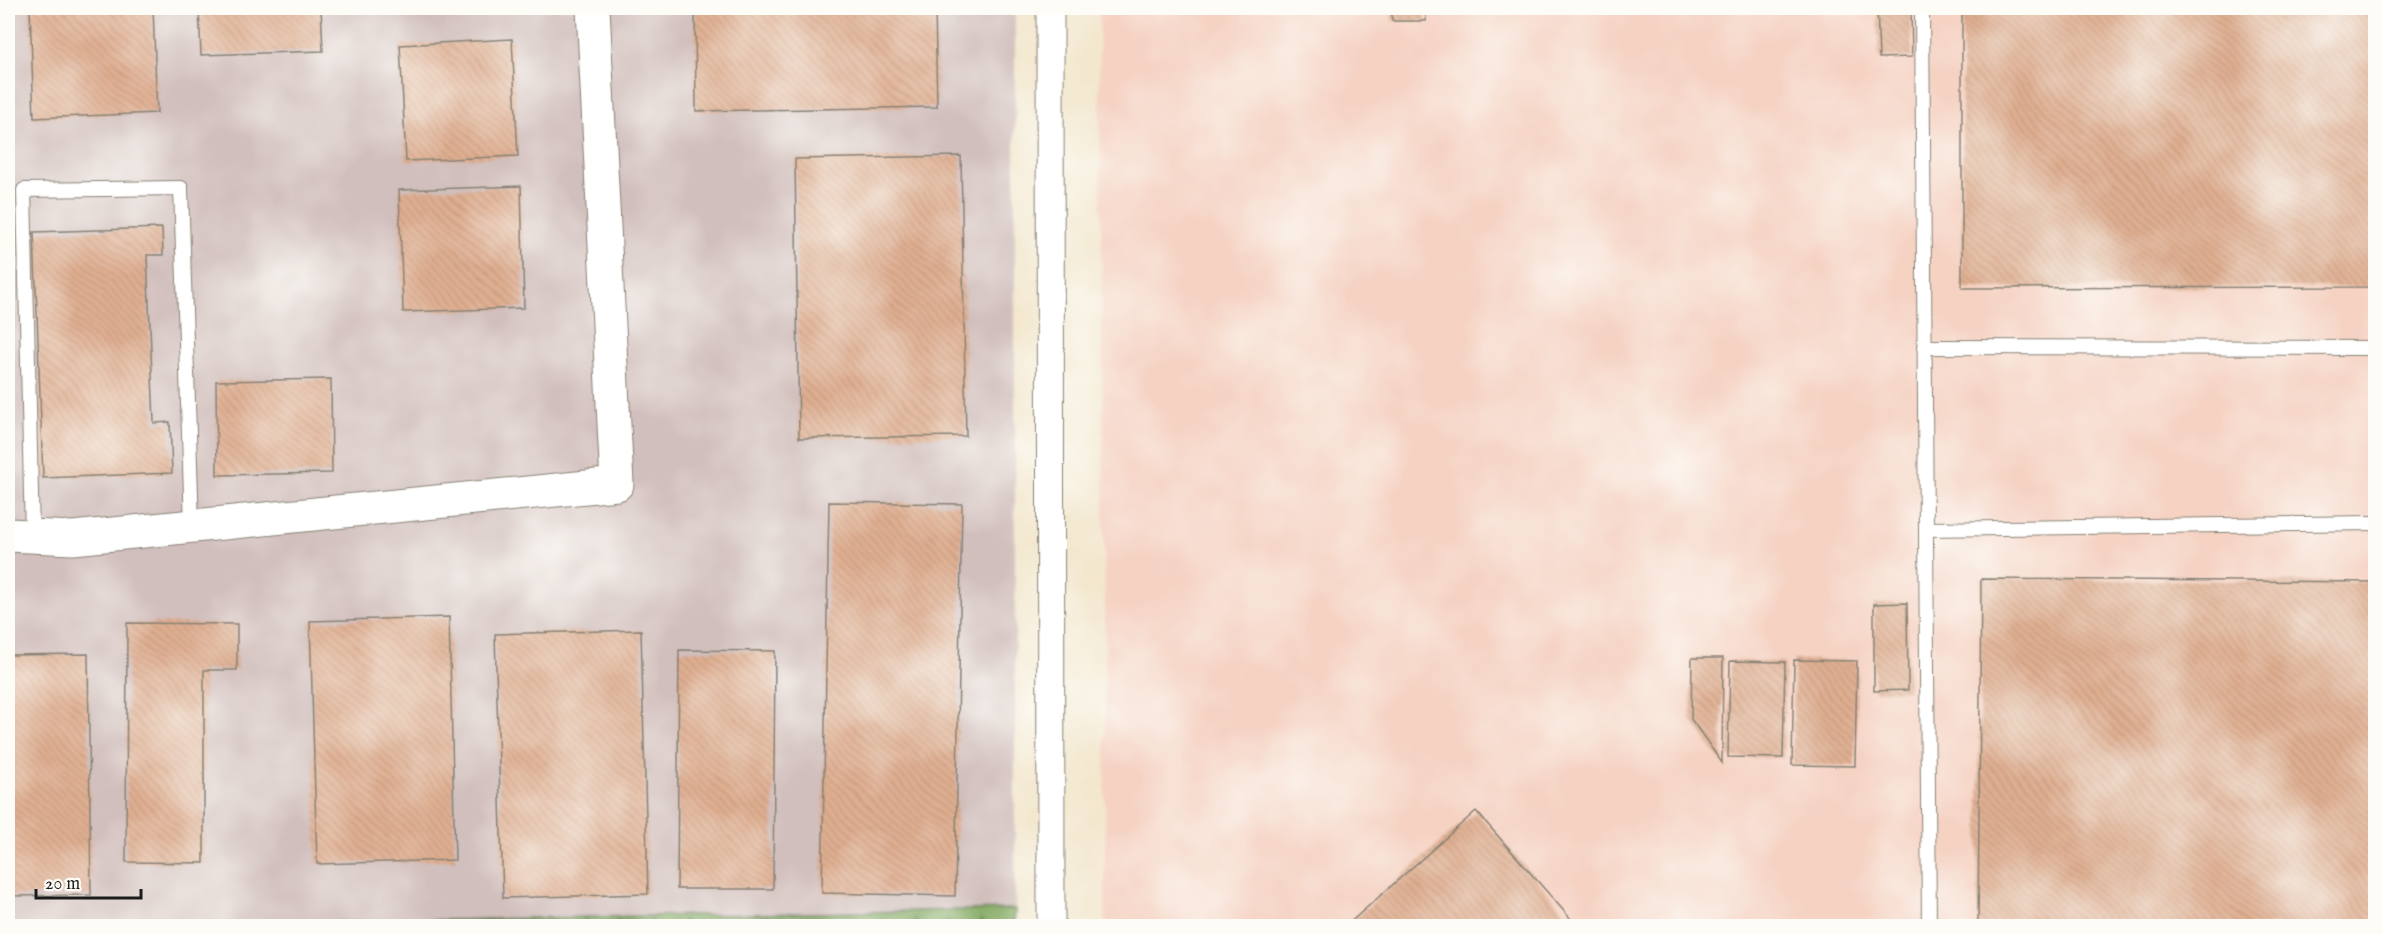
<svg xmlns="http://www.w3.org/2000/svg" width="2383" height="934" font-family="'IM FELL English',serif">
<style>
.built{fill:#f5d2c2}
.industrial{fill:#d1bfbd}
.forest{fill:url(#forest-firs);stroke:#4d613c;stroke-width:1.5}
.building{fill:url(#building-back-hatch)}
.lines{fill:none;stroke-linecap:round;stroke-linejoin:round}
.service-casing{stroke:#888275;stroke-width:16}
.minor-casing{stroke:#888275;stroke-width:29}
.tertiary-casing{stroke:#888275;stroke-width:35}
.service{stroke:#fff;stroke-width:14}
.minor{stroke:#fff;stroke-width:27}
.tertiary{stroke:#fff;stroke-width:33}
</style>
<defs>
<pattern id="forest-firs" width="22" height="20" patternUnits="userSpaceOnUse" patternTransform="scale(1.5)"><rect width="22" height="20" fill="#7ea65d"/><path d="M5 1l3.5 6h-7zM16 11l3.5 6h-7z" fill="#66864c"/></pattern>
<pattern id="building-back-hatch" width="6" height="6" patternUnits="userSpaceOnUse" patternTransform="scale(1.5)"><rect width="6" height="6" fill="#e0af91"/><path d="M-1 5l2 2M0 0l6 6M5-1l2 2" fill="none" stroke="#c0967c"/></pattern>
</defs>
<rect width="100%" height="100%" fill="#fdfcf7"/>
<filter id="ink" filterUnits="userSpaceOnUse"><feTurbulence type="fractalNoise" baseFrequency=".0167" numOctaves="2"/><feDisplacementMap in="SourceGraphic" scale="12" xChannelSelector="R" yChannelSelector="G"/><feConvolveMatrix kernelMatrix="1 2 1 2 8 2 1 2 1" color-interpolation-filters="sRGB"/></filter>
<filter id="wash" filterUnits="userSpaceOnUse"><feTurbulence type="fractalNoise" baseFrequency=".008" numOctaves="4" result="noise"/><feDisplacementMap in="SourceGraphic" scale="24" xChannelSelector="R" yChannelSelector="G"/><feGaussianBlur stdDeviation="1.35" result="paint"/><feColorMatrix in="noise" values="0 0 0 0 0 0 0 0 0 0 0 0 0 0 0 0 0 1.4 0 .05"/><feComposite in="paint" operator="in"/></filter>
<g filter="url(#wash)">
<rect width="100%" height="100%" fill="#f3e7ce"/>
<polygon class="built" points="1099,8 2375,8 2375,926 1105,926 1105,637"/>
<polygon class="industrial" points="8,8 1015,8 1015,909 131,926 8,926"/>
<polygon class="forest" points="1015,909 1015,926 131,926"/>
<g id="blocks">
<g class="building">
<polygon points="30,8 153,8 157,113 34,118"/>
<polygon points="199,8 321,8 323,51 201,55"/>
<polygon points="695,8 935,8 937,107 696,111"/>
<rect x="1392" y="8" width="34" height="13"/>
<polygon points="1877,8 1911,8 1912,57 1879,58"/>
<polygon points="1962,8 2376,8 2376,287 1962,288"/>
<polygon points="512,39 518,156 406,161 400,45"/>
<polygon points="961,156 966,436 799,438 795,159"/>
<polygon points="521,186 524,308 403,312 399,190"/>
<polygon points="162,228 163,255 147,255 154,423 170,422 172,473 43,478 34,232"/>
<polygon points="331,379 332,473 217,475 216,381"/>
<polygon points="829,502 962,504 955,896 822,893"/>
<polygon points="1981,579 2376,582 2376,926 1978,926"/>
<polygon points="1907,603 1908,690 1874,691 1874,604"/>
<polygon points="449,617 455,860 317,864 310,621"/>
<polygon points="127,623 237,624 237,670 204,670 204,863 126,862"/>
<polygon points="641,630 648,894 503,898 495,634"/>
<polygon points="679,650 775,651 773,889 677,889"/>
<polygon points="88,654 91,895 8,896 8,655"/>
<polygon points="1692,658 1723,658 1722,763 1691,719"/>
<polygon points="1794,660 1857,661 1855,766 1792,765"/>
<polygon points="1730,661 1785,662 1783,758 1728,757"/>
<polygon points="1476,811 1577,926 1346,926"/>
</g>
</g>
</g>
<g filter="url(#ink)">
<use href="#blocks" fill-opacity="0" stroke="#888275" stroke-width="1.5"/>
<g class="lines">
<defs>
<g id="service">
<polyline points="1922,8 1929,926"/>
<polyline points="1924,347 2376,348"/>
<polyline points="1926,529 2376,523"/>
<polyline points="32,536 24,190 181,188 192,526"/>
</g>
<polyline id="minor" points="1050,8 1051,926"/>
<polyline id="tertiary" points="8,535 73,538 617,484 593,8"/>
</defs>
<use href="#service" class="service-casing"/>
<use href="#minor" class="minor-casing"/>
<use href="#tertiary" class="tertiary-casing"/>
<use href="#service" class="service"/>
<use href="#minor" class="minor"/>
<use href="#tertiary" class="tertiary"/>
</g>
</g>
<rect width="2383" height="934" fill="none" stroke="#fdfcf7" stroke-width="30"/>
<path d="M36 889v9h105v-9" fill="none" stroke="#1c1c1c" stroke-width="3"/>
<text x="45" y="889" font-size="18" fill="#1c1c1c" stroke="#fdfcf7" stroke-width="4.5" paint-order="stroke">20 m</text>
</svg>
